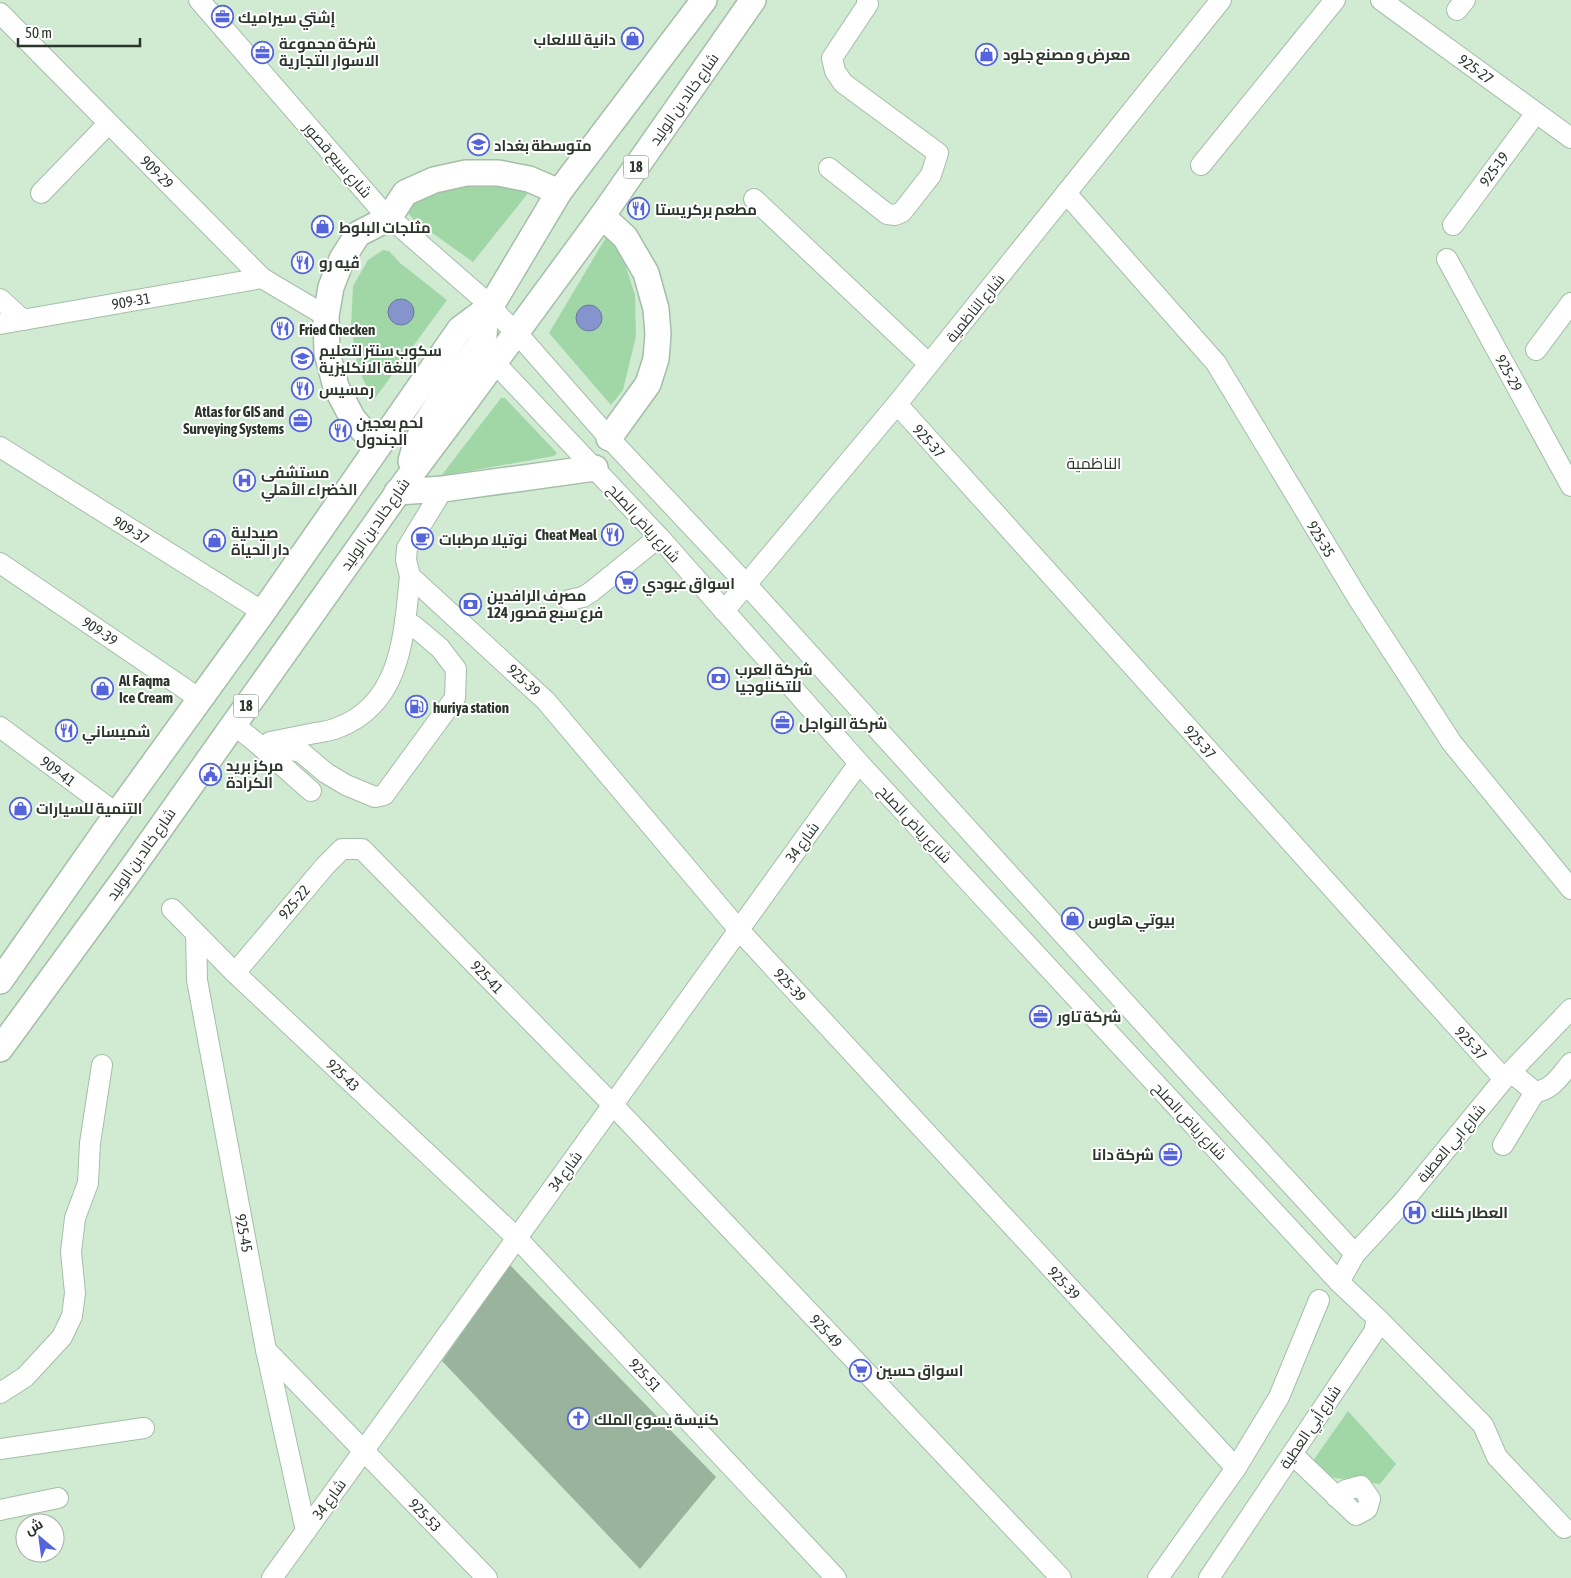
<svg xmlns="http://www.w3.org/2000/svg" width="1571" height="1578" font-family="'Asap Condensed',Cairo,sans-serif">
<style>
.green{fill:#a1d6a7}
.water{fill:#8694cd;stroke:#6b789d}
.building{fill:#99b39c}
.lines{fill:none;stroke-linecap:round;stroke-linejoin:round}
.minor-casing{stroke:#a4bea7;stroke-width:22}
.major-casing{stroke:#a4bea7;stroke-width:28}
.minor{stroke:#fff;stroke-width:20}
.major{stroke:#fff;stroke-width:25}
.labels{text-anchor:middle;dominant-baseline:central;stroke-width:4;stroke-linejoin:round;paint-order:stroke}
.shield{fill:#fff;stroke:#6b726b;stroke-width:1}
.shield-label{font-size:14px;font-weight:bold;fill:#2b352c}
.poi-label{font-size:15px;font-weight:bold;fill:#2b352c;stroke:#fff;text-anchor:start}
.street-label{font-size:15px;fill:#2b352c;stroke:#fff}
.neighbourhood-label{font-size:16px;fill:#2b352c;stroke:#fff}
</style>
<rect width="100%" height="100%" fill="#d1ebd3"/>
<g class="green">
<path d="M468,184L533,187L473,262L414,220L405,210C423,194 446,189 468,184Z"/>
<polygon points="608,234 624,261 635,295 636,336 623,390 611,405 549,333"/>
<polygon points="383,250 389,251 400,263 447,300 373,401 358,368 351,326 353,286 368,260"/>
<polygon points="501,398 505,398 557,453 554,456 441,476"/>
<path d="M1348,1411L1396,1464L1380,1484L1371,1483L1361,1476C1335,1482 1331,1478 1310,1465Z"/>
</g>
<g class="water">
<circle cx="401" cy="312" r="13"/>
<circle cx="589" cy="318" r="13"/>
</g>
<polygon class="building" points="510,1265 716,1477 640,1569 442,1361"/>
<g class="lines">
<defs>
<g id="minor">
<polyline points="199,0 381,210 491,306 501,318 517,333 609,438 747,585 1186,1070 1355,1254"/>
<polyline points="1381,0 1571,138"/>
<polyline points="1457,10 1465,0"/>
<polyline points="0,13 262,278 326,316"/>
<polyline points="1201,165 1335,0"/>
<polyline points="829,168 887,214 895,215 902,212 931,175 938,153 843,83 835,71 832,58 868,4 867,0"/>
<polyline points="41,193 108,124"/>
<polyline points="1066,193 1216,363 1359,600 1452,743 1571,889"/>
<polyline points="754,199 929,364"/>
<polyline points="1453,225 1536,113"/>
<polyline points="1447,259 1571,486"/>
<polyline points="0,299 23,320"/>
<polyline points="0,324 262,278"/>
<polyline points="1536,350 1571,303"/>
<polyline points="495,363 659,537 859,763 1339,1282 1377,1318 1374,1332 1209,1578"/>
<polyline points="897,404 1504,1079"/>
<polyline points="0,447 263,612"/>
<polyline points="443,489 407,548 406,560 410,576 546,701 739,930 1236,1468"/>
<polyline points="0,563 200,699"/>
<polyline points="569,600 583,597 591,592 659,537"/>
<polyline points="724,611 897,404 1221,0"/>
<polyline points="233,724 258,744 311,791"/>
<polyline points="0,727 117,814"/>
<path d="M270,742C285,739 300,736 315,733C322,732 330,731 337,728C402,704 404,634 410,576"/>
<polyline points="258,744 301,752 326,773 346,785 375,797 384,795 455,698 456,669 440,648 414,626 405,621"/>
<polyline points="172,909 235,973 517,1238 836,1578"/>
<polyline points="196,934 197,980 266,1350 306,1531"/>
<polyline points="235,973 325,866 342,849 362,849 613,1105 1061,1578"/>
<path d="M1511,1072L1535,1092C1552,1090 1560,1076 1571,1063"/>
<polyline points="1503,1145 1535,1092"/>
<polyline points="1339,1282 1355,1254 1402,1203 1504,1079 1571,1009"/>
<polyline points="1377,1318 1483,1425 1497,1457 1564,1528"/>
<polyline points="266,1350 487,1578"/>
<polyline points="0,1393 25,1377 62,1337 72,1316 75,1293 71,1252 75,1218 88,1183 90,1143 102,1065"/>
<polyline points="0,1449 144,1428"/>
<polyline points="1292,1454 1356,1515 1367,1509 1370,1499 1361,1486 1346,1490 1336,1497"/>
<polyline points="0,1510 58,1498"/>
<polyline points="272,1578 859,763"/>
<polyline points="1158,1578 1236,1468 1279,1397 1319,1300"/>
</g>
<g id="major">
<polyline points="602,216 625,237 646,273 656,309 658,334 656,359 648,384 609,438"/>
<polyline points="377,446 353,419 336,387 327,353 326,316 331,287 342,259 358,234 389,218 405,193 434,180 466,173 498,173 529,179 559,192"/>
<polyline points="411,461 415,447 426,423 449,387 478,347 484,336 485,321 491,306"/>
<polyline points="397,492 443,489 595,468"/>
<polyline points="0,981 117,814 263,612 460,329 491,306 559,192 704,0"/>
<polyline points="0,1049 130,871 406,481 466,401 602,216 753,0"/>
</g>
</defs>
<use href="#minor" class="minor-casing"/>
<use href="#major" class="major-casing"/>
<use href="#minor" class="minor"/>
<use href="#major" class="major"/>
</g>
<defs>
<symbol id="office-ring" viewBox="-11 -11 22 22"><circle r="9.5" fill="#fff" stroke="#5564da" stroke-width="1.5"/><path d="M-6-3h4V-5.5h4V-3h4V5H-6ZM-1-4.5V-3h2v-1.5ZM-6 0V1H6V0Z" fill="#5564da"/></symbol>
<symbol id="shop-ring" viewBox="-11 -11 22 22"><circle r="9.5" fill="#fff" stroke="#5564da" stroke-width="1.5"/><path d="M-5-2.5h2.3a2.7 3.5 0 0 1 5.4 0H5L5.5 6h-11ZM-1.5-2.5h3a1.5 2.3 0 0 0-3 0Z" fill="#5564da"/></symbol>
<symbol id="school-ring" viewBox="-11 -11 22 22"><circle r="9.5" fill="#fff" stroke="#5564da" stroke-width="1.5"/><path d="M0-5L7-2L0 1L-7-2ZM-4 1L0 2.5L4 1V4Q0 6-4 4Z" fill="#5564da"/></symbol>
<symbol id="restaurant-ring" viewBox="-11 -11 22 22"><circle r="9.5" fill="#fff" stroke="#5564da" stroke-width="1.5"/><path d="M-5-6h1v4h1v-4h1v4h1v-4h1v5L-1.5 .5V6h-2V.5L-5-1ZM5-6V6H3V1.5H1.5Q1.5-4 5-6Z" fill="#5564da"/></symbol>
<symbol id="hospital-ring" viewBox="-11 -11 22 22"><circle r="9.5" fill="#fff" stroke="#5564da" stroke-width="1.5"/><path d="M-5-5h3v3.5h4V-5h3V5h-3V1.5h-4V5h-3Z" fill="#5564da"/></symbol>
<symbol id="cafe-ring" viewBox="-11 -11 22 22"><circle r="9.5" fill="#fff" stroke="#5564da" stroke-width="1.5"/><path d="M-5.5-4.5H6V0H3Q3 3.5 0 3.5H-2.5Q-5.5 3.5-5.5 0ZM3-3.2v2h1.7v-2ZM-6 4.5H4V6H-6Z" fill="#5564da"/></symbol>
<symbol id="supermarket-ring" viewBox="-11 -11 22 22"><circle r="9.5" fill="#fff" stroke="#5564da" stroke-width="1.5"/><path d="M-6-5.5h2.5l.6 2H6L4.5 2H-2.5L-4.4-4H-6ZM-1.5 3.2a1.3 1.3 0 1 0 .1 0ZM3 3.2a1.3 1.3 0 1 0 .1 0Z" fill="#5564da"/></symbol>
<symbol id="bank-ring" viewBox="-11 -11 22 22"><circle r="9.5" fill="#fff" stroke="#5564da" stroke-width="1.5"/><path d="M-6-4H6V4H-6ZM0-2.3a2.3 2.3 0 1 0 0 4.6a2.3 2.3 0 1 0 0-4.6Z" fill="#5564da"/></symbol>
<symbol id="fuel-ring" viewBox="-11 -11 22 22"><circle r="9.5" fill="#fff" stroke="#5564da" stroke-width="1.5"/><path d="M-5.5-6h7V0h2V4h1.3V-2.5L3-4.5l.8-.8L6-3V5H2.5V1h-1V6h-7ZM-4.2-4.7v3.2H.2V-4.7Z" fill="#5564da"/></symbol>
<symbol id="civic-ring" viewBox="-11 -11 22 22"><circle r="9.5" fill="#fff" stroke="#5564da" stroke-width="1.5"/><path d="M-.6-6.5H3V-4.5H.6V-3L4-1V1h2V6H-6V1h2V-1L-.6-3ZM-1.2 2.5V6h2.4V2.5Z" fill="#5564da"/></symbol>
<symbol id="church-ring" viewBox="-11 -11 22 22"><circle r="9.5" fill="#fff" stroke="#5564da" stroke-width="1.5"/><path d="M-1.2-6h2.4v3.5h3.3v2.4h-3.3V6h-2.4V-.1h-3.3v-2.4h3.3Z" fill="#5564da"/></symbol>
</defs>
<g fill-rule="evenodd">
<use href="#office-ring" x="210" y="4" width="25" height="25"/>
<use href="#shop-ring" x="620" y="26" width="25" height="25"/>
<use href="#office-ring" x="250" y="40" width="25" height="25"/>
<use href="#shop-ring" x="974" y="42" width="25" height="25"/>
<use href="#school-ring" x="466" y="132" width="25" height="25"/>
<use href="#restaurant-ring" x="626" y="196" width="25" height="25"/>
<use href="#shop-ring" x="310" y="214" width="25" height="25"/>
<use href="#restaurant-ring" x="290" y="250" width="25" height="25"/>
<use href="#restaurant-ring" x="270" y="316" width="25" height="25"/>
<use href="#school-ring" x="290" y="346" width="25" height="25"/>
<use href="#restaurant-ring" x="290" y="376" width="25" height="25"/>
<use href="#office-ring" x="288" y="408" width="25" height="25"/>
<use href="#restaurant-ring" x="328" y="418" width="25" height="25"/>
<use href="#hospital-ring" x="232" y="468" width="25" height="25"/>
<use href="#restaurant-ring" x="600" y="522" width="25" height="25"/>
<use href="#cafe-ring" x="410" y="526" width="25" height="25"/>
<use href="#shop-ring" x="202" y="528" width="25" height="25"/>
<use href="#supermarket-ring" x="614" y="570" width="25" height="25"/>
<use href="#bank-ring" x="458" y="592" width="25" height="25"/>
<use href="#bank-ring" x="706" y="666" width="25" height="25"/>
<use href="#shop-ring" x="90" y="676" width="25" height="25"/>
<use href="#fuel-ring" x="404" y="694" width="25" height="25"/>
<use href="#office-ring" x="770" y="710" width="25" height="25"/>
<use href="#restaurant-ring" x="54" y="718" width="25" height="25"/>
<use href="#civic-ring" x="198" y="762" width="25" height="25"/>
<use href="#shop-ring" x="8" y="796" width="25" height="25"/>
<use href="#shop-ring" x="1060" y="906" width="25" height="25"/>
<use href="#office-ring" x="1028" y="1004" width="25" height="25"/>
<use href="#office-ring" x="1158" y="1142" width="25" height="25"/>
<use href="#hospital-ring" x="1402" y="1200" width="25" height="25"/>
<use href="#supermarket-ring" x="848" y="1358" width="25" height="25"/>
<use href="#church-ring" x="566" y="1406" width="25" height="25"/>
</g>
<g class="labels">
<g class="shield">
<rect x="623.5" y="155.5" width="25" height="23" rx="4"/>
<rect x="233.5" y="694.5" width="25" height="23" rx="4"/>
</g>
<g class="shield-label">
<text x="636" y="167">18</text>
<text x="246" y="706">18</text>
</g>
<g class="poi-label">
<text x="238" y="17">إشتي سيراميك</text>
<text x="616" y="39" text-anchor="end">دانية للالعاب</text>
<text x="279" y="43">شركة مجموعة<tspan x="279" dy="17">الاسوار التجارية</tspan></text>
<text x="1003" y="54">معرض و مصنع جلود</text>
<text x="494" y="145">متوسطة بغداد</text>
<text x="655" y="209">مطعم بركريستا</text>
<text x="339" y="227">مثلجات البلوط</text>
<text x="319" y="262">ڤيه رو</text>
<text x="299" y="329">Fried Checken</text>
<text x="319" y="350">سكوب سنتر لتعليم<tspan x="319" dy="17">اللغة الانكليزية</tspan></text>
<text x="319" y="389">رمسيس</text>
<text x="284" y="411" text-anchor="end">Atlas for GIS and<tspan x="284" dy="17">Surveying Systems</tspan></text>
<text x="356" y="422">لحم بعجين<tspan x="356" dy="17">الجندول</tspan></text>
<text x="261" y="472">مستشفى<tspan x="261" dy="17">الخضراء الأهلي</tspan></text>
<text x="231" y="532">صيدلية<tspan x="231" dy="17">دار الحياة</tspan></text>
<text x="597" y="534" text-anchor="end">Cheat Meal</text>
<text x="439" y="539">نوتيلا مرطبات</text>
<text x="642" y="583">اسواق عبودي</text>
<text x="487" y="595">مصرف الرافدين<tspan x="487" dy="17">فرع سبع قصور 124</tspan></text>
<text x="735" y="669">شركة العرب<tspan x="735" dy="17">للتكنلوجيا</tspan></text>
<text x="119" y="680">Al Faqma<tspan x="119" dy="17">Ice Cream</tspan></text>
<text x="433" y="707">huriya station</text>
<text x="799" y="723">شركة النواجل</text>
<text x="82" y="731">شميساني</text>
<text x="226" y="765">مركز بريد<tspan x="226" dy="17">الكرادة</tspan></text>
<text x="36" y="808">التنمية للسيارات</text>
<text x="1088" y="919">بيوتي هاوس</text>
<text x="1057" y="1016">شركة تاور</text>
<text x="1154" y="1154" text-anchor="end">شركة دانا</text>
<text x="1431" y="1212">العطار كلنك</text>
<text x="876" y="1370">اسواق حسين</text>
<text x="594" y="1419">كنيسة يسوع الملك</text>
</g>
<g class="street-label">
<text transform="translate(1476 69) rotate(36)">925-27</text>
<text transform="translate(684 99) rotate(-55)">شارع خالد بن الوليد</text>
<text transform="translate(338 160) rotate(49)">شارع سبع قصور</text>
<text transform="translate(1494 169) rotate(-54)">925-19</text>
<text transform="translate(157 172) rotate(45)">909-29</text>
<text transform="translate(131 301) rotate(-10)">909-31</text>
<text transform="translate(975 308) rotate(-51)">شارع الناظمية</text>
<text transform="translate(1509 373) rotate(61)">925-29</text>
<text transform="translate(929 441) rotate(48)">925-37</text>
<text transform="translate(644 523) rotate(48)">شارع رياض الصلح</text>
<text transform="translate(375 524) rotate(-55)">شارع خالد بن الوليد</text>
<text transform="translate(131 530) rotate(32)">909-37</text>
<text transform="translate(1321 539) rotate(59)">925-35</text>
<text transform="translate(100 631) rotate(34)">909-39</text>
<text transform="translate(524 680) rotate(43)">925-39</text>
<text transform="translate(1200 742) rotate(48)">925-37</text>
<text transform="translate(58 771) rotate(37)">909-41</text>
<text transform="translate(915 824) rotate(47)">شارع رياض الصلح</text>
<text transform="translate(802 842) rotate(-54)">شارع 34</text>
<text transform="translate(141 854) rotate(-55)">شارع خالد بن الوليد</text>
<text transform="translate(294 902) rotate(-50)">925-22</text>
<text transform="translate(487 977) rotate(46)">925-41</text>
<text transform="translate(790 985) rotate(47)">925-39</text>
<text transform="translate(1471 1043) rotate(48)">925-37</text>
<text transform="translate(343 1075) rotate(43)">925-43</text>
<text transform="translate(1190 1121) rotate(47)">شارع رياض الصلح</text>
<text transform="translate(1451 1143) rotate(-50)">شارع ابي العطية</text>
<text transform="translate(565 1171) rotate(-54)">شارع 34</text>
<text transform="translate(244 1233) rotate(79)">925-45</text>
<text transform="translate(1064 1283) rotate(47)">925-39</text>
<text transform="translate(826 1331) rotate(47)">925-49</text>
<text transform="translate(645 1375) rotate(47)">925-51</text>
<text transform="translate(1310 1427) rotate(-56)">شارع أبي العطية</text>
<text transform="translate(329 1499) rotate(-54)">شارع 34</text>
<text transform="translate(425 1515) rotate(46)">925-53</text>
</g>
<g class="neighbourhood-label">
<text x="1094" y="463">الناظمية</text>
</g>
</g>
<g transform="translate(40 1538) rotate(331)"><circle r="24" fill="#ffffff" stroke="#aaaeab"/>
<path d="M0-4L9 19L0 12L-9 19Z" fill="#5564da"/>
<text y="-8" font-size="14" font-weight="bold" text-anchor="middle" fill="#2b352c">ش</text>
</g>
<path d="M18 38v8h122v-8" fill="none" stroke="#2b352c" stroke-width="2.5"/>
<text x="25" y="38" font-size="15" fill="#2b352c" stroke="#ffffff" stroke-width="4" paint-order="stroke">50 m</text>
</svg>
